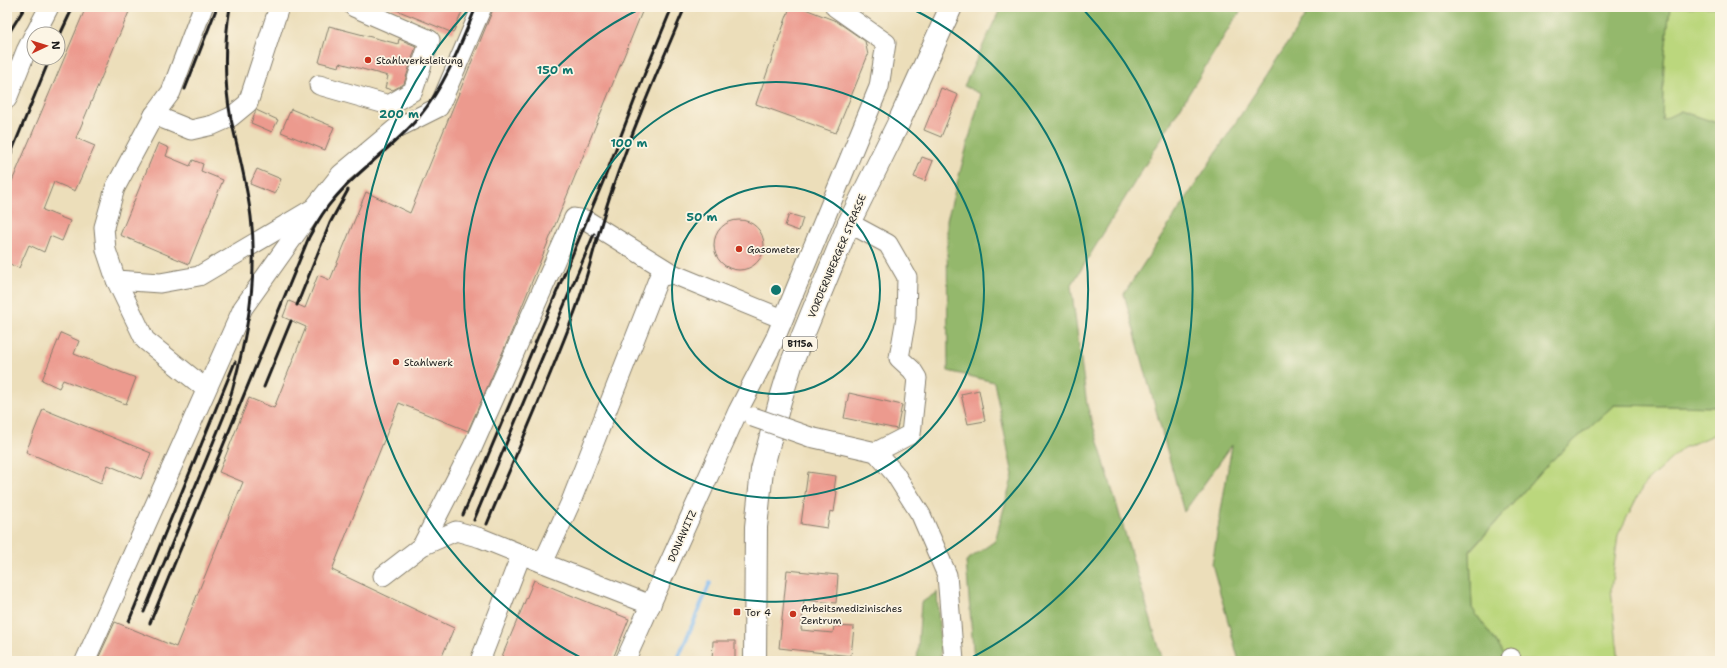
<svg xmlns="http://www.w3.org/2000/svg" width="1727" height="668" font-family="'Shantell Sans',sans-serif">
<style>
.green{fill:#bbd77d;stroke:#6c7a4c}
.forest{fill:#94b86c;stroke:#586a44}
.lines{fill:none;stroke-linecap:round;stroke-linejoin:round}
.stream{stroke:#7fbaf1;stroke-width:4}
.building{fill:#ec9a8e}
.minor-casing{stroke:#847d6b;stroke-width:21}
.major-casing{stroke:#847d6b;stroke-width:24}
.minor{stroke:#fff;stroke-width:19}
.major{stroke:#fff;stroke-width:22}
.rail{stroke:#1c1c1c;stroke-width:3}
.minor-bridge-casing{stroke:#847d6b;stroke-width:21;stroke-linecap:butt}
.minor-bridge{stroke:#fff;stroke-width:19}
.ring{fill:none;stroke:#0f766e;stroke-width:2}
.poi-dot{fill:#c8321e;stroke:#fcf5e5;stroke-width:1.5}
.labels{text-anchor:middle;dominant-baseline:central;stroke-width:3.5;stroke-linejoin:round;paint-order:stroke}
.shield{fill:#fcf5e5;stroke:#5f5d58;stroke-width:1}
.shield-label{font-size:9px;font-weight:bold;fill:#1c1c1c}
.poi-label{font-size:10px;fill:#1c1c1c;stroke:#fcf5e5;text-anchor:start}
.street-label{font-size:10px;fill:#1c1c1c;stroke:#fcf5e5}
.centre{fill:#0f766e;stroke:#fcf5e5;stroke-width:2}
.ring-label{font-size:12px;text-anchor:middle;font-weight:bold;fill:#0f766e;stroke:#fcf5e5;stroke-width:3.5;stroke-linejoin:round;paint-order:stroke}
</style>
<rect width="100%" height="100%" fill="#fcf5e5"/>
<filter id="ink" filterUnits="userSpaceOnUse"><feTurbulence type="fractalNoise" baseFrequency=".025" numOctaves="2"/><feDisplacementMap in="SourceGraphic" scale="8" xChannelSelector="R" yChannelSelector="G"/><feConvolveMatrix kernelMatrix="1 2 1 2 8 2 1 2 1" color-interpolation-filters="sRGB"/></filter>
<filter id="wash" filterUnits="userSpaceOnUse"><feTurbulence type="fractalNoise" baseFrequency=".012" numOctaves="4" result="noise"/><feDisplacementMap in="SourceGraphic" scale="16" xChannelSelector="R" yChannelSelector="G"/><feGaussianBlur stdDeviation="0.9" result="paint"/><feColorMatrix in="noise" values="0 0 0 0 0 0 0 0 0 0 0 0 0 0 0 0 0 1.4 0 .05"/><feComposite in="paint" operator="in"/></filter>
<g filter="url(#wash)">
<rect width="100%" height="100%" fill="#ecdeba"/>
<g class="green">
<polygon points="1670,7 1720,7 1720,124 1681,111 1662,121 1664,63"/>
<polygon points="1614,405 1720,407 1720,432 1683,448 1644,484 1618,535 1611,590 1619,661 1504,661 1504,654 1472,608 1470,552 1549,463"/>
</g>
<g class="forest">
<polygon points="1001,7 1244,7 1234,20 1071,286 1087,405 1163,661 974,661 966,561 995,541 1013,475 994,382 948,371 947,220 981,94 964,86"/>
<polygon points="1311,7 1670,7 1664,63 1662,120 1681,111 1720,124 1720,407 1614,405 1549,463 1470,551 1472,608 1504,654 1504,661 1239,661 1212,564 1232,445 1184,512 1124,294"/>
<polygon points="937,592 941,661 917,661 921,603"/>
</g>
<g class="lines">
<polyline class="stream" points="677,661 710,583"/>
</g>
<g id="blocks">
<g class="building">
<polygon points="86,7 131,7 76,138 95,146 75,191 54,182 43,210 70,221 62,241 50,236 44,252 29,245 19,268 7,263 7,193"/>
<polygon points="389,7 464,7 453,33"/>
<polygon points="494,7 644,7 511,333 468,431 399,403 332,570 454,628 440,661 97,661 115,622 176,647 243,482 219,472 240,420 249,398 274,408 306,327 283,317 289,301 305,308 318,275 330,280 366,192 410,213"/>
<polygon points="790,7 800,7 836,21 865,41 868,55 836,133 756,104"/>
<polygon points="329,26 398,44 399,39 416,46 404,84 393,90 385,88 388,76 340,63 339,67 319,62"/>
<polygon points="941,88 958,95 941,137 924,130"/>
<polygon points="291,109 334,127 325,150 281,132"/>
<polygon points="256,110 278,120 272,132 251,123"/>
<polygon points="158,143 169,148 166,156 190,166 193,160 203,164 201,171 223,180 189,264 120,235"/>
<polygon points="922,157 933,161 925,181 914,177"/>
<polygon points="257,169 281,179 275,194 250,184"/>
<polygon points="789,214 803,218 799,231 785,226"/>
<circle cx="739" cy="245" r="25"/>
<polygon points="61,333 79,341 74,354 136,378 126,404 63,380 59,388 42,380"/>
<polygon points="979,390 985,421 968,424 961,394"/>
<polygon points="849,393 902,405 897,429 844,418"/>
<polygon points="43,409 151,453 141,479 108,465 101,483 26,452"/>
<polygon points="808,472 836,476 834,491 837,491 834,512 830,511 827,528 801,524"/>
<polygon points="787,570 838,575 836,603 804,600 801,630 833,633 834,626 854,627 851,656 779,648"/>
<polygon points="534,580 629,619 612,661 500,661"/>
<polygon points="713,641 735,641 735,661 712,661"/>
</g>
</g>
</g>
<g filter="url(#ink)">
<use href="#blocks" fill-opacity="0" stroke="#847d6b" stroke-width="1"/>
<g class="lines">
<defs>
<g id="minor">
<polyline points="203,7 171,92 154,115 115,188 104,227 106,250 116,280 145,340 206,389"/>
<polyline points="35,34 49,7"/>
<polyline points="319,85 389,105 413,91 430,40 354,7"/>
<polyline points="7,99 26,51 34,35"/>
<polyline points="154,115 191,130 213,125 231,117 248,103 279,7"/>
<polyline points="849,223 888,244 907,277 906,318 899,358 912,370 917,378 911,434 876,452"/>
<polyline points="116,280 160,283 199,276 314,208 341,174 395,129 439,107 482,7"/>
<polyline points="810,437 876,452"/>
<polyline points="876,452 895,474 921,515 947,575 954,661"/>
<polyline points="422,546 473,446 574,218 586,220 673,274"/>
<polyline points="383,576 422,546 456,531 481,538 543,563"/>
<polyline points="651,605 543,563 570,504 659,277 673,274 783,319"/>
<polyline points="1511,658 1511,661"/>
<polyline points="85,661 243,308 314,208"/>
<polyline points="480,661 521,555"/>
<polyline points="625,661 738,411 775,339 879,87 886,43 835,7"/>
</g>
<polyline id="major" points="755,661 756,527 762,470 780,401 792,362 849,223 898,124 951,7"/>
</defs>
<use href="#minor" class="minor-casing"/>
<use href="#major" class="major-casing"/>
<use href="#minor" class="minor"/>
<use href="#major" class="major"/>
<g class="rail">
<polyline points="7,36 25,7"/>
<polyline points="58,39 73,7"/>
<polyline points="185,89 217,7"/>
<polyline points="7,163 50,58"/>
<polyline points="297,305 330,223 348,190"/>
<polyline points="264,387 291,321"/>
<polyline points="463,515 605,177 645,73 672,7"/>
<polyline points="474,520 594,234"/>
<path d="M487,524C516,454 547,385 574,314C589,275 597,233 611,193C632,130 659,68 685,7"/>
<path d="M144,612L226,411C245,350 259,280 251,217C247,184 238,151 231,119C224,83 224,43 230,7"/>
<polyline points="129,621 235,362"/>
<path d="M150,623L309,237C316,224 324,210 334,199C359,169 394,147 419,117C446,84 460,46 476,7"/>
</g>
<defs>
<polyline id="minor-bridge" points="753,417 810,437"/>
</defs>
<use href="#minor-bridge" class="minor-bridge-casing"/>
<use href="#minor-bridge" class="minor-bridge"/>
</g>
</g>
<g class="ring">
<circle cx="776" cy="290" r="104"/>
<circle cx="776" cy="290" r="208"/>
<path d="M908 7A312 312 0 1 1 644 7"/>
<path d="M587 661A416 416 0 0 1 469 9M1083 9A416 416 0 0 1 965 661"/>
</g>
<g class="poi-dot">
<circle cx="368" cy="60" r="4"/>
<circle cx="739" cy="249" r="4"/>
<circle cx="396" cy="362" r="4"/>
<rect x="733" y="608" width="8" height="8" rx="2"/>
<circle cx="793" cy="614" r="4"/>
</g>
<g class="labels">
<rect class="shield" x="783" y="337" width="34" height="14" rx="3"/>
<g class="shield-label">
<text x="800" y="344">B115a</text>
</g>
<g class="poi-label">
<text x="376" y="60">Stahlwerksleitung</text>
<text x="747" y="249">Gasometer</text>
<text x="404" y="362">Stahlwerk</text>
<text x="801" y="608">Arbeitsmedizinisches<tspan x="801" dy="12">Zentrum</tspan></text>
<text x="745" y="612">Tor 4</text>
</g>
<g class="street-label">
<text transform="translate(837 256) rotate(-67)">VORDERNBERGER STRASSE</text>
<text transform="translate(682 536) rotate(-66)">DONAWITZ</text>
</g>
</g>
<circle cx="776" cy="290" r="6" class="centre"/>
<g class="ring-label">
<text x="555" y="74">150 m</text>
<text x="399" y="118">200 m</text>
<text x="629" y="147">100 m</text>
<text x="702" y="221">50 m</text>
</g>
<rect width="1727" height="668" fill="none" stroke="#fcf5e5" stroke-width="24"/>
<g transform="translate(46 46) rotate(86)"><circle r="19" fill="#fcf5e5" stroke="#a29e95"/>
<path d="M0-3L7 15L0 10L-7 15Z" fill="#c8321e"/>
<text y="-6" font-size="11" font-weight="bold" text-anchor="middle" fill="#1c1c1c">N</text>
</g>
</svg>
